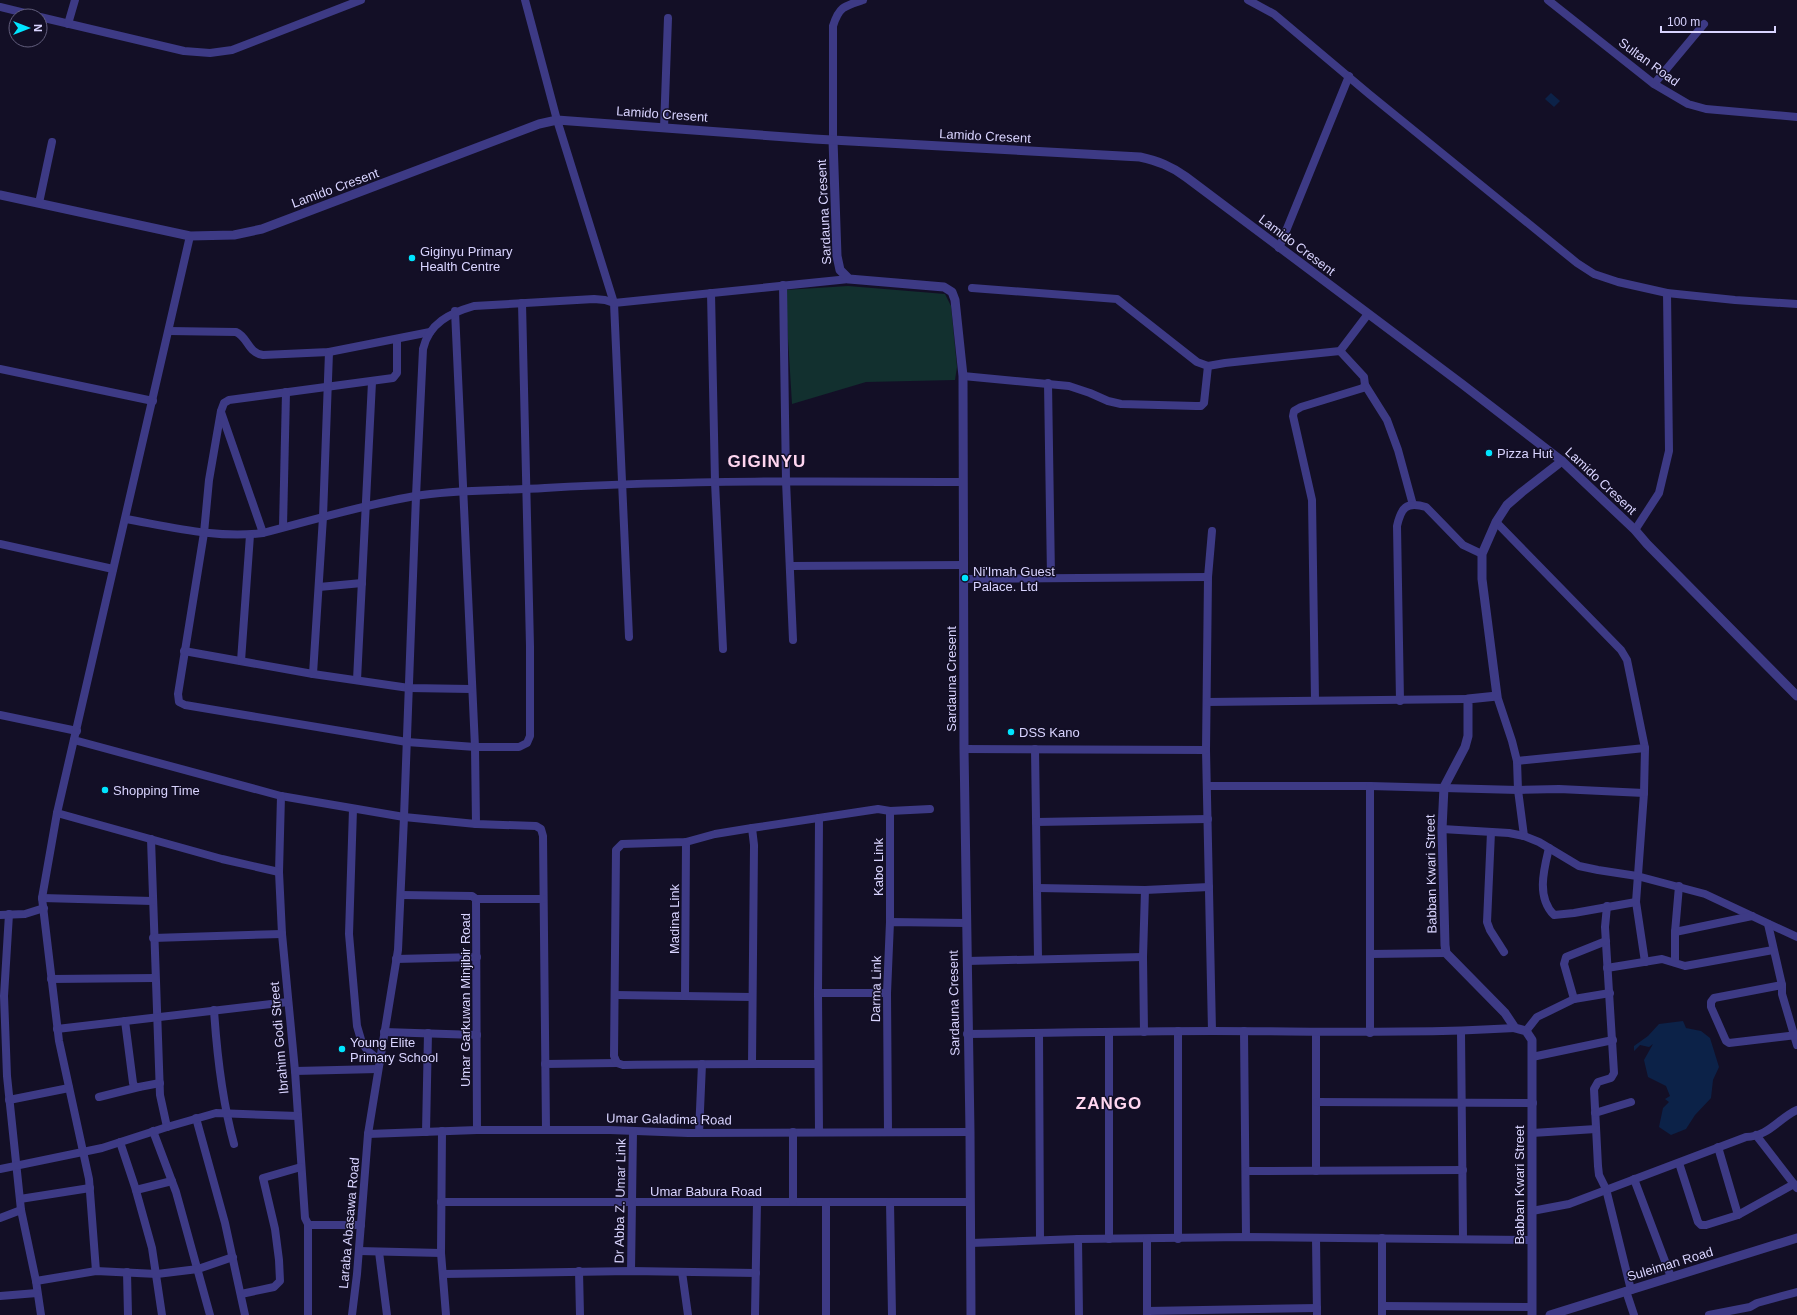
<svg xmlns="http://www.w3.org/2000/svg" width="1797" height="1315" font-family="Helvetica,sans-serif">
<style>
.green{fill:#12302f}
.water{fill:#0c2248}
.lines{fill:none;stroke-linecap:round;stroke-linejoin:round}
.minor{stroke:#3d3a85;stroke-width:8}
.tertiary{stroke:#3d3a85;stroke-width:9}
.poi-dot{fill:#00e5ff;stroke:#130f26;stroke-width:1.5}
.labels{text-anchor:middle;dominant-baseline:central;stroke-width:3;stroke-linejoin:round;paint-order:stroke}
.street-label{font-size:13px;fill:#d9d4ff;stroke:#130f26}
.poi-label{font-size:13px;fill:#d9d4ff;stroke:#130f26;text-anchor:start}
.district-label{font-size:17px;font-weight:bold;letter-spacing:1px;fill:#ffd6f0;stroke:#130f26}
</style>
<rect width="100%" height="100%" fill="#130f26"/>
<polygon class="green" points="848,286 945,294 951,306 957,367 955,380 866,382 792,404 785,290"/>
<g class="water">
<polygon points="1551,93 1560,101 1554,107 1545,99"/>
<polygon points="1683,1021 1686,1028 1701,1031 1710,1038 1719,1067 1713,1080 1711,1098 1695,1115 1686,1129 1671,1135 1659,1127 1663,1108 1669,1102 1665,1099 1670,1096 1666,1086 1648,1077 1644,1060 1653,1044 1649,1047 1640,1045 1634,1051 1634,1046 1648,1036 1659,1024"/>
</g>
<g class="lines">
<g class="minor">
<polyline points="525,0 557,120 614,303 629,637"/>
<polyline points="1248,0 1274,14 1369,94 1577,263 1594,274 1618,282 1667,293 1735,300 1797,304"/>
<polyline points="1548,0 1654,84 1688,104 1706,109 1797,117"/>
<polyline points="0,7 37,16"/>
<polyline points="40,17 184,51 210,53 232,50 361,0"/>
<polyline points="68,24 75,0"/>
<polyline points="1654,84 1704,24"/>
<polyline points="664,128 668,18"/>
<path d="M833,140V26C839,7 844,6 863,0"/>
<polyline points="39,203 52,142"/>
<polyline points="1279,248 1349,76"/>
<polyline points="783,285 786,481 793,640"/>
<polyline points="972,288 1117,299 1197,362 1208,366 1225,363 1340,351 1368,314"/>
<polyline points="711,293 715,482 723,649"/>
<polyline points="455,311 475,747 476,824"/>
<path d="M169,331L236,332C248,337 248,353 263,355L329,352L430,332"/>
<polyline points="397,339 397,373 393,378 229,400 224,403 221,411 209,480 204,533 178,694 179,702 185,705 407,742 475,747 519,747 527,743 530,736 530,646 522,303"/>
<polyline points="1340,351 1364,377 1365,385 1387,420 1398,450 1413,505"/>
<polyline points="0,369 153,401"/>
<polyline points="963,376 1069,386 1090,393 1108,401 1121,404 1196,406 1201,406 1204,403 1208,366"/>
<polyline points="1048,383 1051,577"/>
<polyline points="221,412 263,533"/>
<path d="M126,519C171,527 218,539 263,533C313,520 363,505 415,496C458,489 502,491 545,488C685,480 824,481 963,482"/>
<polyline points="1496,522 1621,650 1627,660 1645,748 1644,793 1636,902 1645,962"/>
<polyline points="283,527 286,392"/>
<polyline points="1635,530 1659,493 1669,451 1667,293"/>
<polyline points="1212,531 1208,577 1206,750 1212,1031"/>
<polyline points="0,544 113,569"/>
<polyline points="790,566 964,565"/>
<polyline points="964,579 1208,577"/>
<polyline points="319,587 362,583"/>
<polyline points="184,651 313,674 409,688 471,689"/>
<polyline points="241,661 250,535"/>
<polyline points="313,674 323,517 329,352"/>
<polyline points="357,680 372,382"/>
<polyline points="1497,696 1512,741 1517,761 1518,790 1524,836"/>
<polyline points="1315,700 1312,500 1293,416 1294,411 1301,407 1363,388 1365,385"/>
<path d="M1400,701L1397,526C1401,508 1406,501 1426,507L1463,545L1482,554"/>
<polyline points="1207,702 1468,699"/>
<polyline points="0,715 77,731"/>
<polyline points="74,740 281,796 404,817 476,824 536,826 541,829 543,836 546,1130"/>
<polyline points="964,749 1206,750"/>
<polyline points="1035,749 1038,958"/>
<polyline points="1517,761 1645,748"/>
<polyline points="1207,786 1370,786 1518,790 1559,789 1644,793"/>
<polyline points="281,796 279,872 282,934 295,1071 305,1218 308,1224 311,1225 361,1225"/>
<polyline points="353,809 349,934 357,1026 362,1043 368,1051 379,1060"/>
<polyline points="890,811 890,922"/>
<polyline points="57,813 222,859 279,872"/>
<polyline points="1036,822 1208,819"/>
<polyline points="752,828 878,809 890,811 930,809"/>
<polyline points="1442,829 1509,833 1524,836 1539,842 1579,866 1598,870 1637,876 1705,894 1797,937"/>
<polyline points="1491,832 1487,922 1490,930 1504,952"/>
<polyline points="151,839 160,1095 167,1127"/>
<path d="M1549,848C1544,869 1536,897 1554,915L1574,913L1636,902"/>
<polyline points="1038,888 1145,890 1209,887"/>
<polyline points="401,895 472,896 476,899 477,1130"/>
<polyline points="42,898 152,901"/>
<polyline points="476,899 543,899"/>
<polyline points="1607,906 1605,927 1614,1073 1611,1078 1598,1082 1594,1089 1598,1166 1599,1175 1606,1189 1631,1290"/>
<polyline points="9,914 4,996 7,1076 21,1210 36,1281 41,1315"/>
<polyline points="0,915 25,914 44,908"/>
<polyline points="1768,924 1782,985 1782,994 1797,1045"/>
<polyline points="1675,932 1752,916"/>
<polyline points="153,938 282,934"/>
<polyline points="1370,954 1446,953"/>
<polyline points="396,959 477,957"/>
<polyline points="967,961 1143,957"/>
<polyline points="1675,962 1675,932 1679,886"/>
<polyline points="1607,968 1662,959 1685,966 1773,950"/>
<polyline points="51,979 155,978"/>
<polyline points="1782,985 1714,998 1711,1002 1711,1007 1726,1041 1729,1043 1797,1035"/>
<polyline points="818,993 819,818"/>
<polyline points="615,995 752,997"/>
<polyline points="685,996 686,842"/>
<polyline points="1574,999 1564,964 1566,957 1606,941"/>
<path d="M214,1010C217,1056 222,1100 234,1144"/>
<polyline points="125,1021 133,1083 135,1087 139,1087 160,1083"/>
<polyline points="57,1029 288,1002"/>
<polyline points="1178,1031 1178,1239"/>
<polyline points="1244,1031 1246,1237"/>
<polyline points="1526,1031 1537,1017 1574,999 1610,993"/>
<polyline points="384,1032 477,1035"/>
<polyline points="1144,1032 1143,957 1145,890"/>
<polyline points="1316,1032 1316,1171"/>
<polyline points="1461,1032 1463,1238"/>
<polyline points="1039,1033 1040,1240"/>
<polyline points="1370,1033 1370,786"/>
<path d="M967,1034C1049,1033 1131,1031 1213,1031C1314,1031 1414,1034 1515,1028"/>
<polyline points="1532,1057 1613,1040"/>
<polyline points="545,1064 617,1063"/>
<path d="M752,1064L754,845L752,828L715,834L686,842L622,844L616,850L614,1056L617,1063L623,1065C688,1064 753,1064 818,1064"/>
<polyline points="295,1071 378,1069"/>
<polyline points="99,1097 139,1087"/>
<polyline points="9,1100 69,1088"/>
<polyline points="1317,1102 1533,1103"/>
<polyline points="1595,1113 1631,1102"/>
<polyline points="196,1118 225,1223 245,1315"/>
<polyline points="153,1131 176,1192 210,1315"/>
<polyline points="442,1131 441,1253 446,1315"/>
<polyline points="426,1132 428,1033"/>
<polyline points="819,1132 818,993 887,993"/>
<polyline points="888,1132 887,993 890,922 966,923"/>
<polyline points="699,1133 702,1064"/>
<polyline points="1532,1133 1596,1129"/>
<polyline points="368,1134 477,1130 610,1130 688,1133 970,1132"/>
<polyline points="1756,1135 1797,1188"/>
<polyline points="120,1142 135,1187 152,1248 162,1315"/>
<polyline points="1718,1147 1738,1215"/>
<polyline points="1679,1163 1698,1222 1701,1225 1706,1225 1738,1215 1794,1184"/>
<polyline points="0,1169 102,1148 167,1127 216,1113 298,1116"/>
<polyline points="1246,1171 1463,1170"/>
<polyline points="1634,1179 1671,1277"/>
<polyline points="136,1190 172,1181"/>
<polyline points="20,1199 90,1188"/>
<polyline points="441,1202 970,1202"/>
<polyline points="793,1202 793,1132"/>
<polyline points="890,1202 892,1315"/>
<path d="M1532,1211L1569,1204L1746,1137C1768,1137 1779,1118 1797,1110"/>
<polyline points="0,1218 21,1210"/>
<polyline points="1316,1238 1317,1315"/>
<polyline points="1382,1238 1382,1315"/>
<polyline points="1078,1239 1079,1315"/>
<polyline points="1109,1239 1109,1032"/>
<polyline points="971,1243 1078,1239 1246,1237 1532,1240"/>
<polyline points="359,1251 441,1253"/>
<polyline points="379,1252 387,1315"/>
<polyline points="96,1271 89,1179 59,1041 42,898 57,813 190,236"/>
<polyline points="579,1271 580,1315"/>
<polyline points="631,1271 633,1131"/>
<polyline points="127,1272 128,1315"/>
<polyline points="682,1272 688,1315"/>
<polyline points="443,1274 631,1271 756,1273"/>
<polyline points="36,1281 96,1271 157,1274 198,1269 233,1257"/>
<polyline points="1626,1291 1634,1315"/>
<polyline points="241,1294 274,1287 280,1281 279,1260 275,1229 263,1178 301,1167"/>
<polyline points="0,1296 37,1293"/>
<polyline points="1382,1306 1532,1307"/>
<polyline points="1147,1311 1317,1308"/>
<polyline points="308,1315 308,1224"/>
<path d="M352,1315L357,1274L368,1134L398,950L404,817L416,496L423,349C429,323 450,313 474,306L594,299L605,300L614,303L849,279"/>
<polyline points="755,1315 757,1202"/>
<polyline points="826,1315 826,1202"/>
<polyline points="1147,1315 1147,1239"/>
<polyline points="1709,1315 1750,1307 1757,1303 1797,1292"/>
</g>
<g class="tertiary">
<polyline points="833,140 837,256 840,270 849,279 944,287 952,292 955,300 963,376 964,749 970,1132 971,1315"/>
<path d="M0,195L190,236L234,235L262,229L539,124L557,120L814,139L1140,157C1158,161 1171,166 1186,177L1462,384L1562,461L1635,530L1647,544L1797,696"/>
<polyline points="1532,1315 1532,1040 1526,1031 1515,1028 1505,1013 1446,953 1445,945 1442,829 1444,787 1465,747 1468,736 1468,699 1497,696 1482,579 1482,554 1496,522 1507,505 1522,492 1562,461"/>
<polyline points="1550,1315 1797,1238"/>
</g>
</g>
<g class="poi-dot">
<circle cx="412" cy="258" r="4"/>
<circle cx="1489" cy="453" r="4"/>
<circle cx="965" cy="578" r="4"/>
<circle cx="1011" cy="732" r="4"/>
<circle cx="105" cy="790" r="4"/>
<circle cx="342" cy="1049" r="4"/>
</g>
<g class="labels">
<g class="street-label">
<text transform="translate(1649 62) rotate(36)">Sultan Road</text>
<text transform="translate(662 114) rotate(4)">Lamido Cresent</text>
<text transform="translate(985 136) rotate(3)">Lamido Cresent</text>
<text transform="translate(335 188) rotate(-20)">Lamido Cresent</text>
<text transform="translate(824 212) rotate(-93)">Sardauna Cresent</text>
<text transform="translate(1297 245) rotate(37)">Lamido Cresent</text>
<text transform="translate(1601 481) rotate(43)">Lamido Cresent</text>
<text transform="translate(951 679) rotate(-90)">Sardauna Cresent</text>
<text transform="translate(878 867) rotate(-90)">Kabo Link</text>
<text transform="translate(1431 874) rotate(-91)">Babban Kwari Street</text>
<text transform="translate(674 919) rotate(-90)">Madina Link</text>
<text transform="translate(876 989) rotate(-89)">Darma Link</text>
<text transform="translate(465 1000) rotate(-90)">Umar Garkuwan Minjibir Road</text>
<text transform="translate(954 1003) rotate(-91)">Sardauna Cresent</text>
<text transform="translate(279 1038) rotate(-95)">Ibrahim Godi Street</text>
<text transform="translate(669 1119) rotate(1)">Umar Galadima Road</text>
<text transform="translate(1519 1185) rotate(-90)">Babban Kwari Street</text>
<text x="706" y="1191">Umar Babura Road</text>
<text transform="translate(620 1201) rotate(-89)">Dr Abba Z. Umar Link</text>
<text transform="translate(349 1223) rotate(-85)">Laraba Abasawa Road</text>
<text transform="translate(1670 1264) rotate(-17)">Suleiman Road</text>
</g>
<g class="poi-label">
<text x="420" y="251">Giginyu Primary<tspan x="420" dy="15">Health Centre</tspan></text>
<text x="1497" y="453">Pizza Hut</text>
<text x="973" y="571">Ni'Imah Guest<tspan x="973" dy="15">Palace. Ltd</tspan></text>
<text x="1019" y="732">DSS Kano</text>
<text x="113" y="790">Shopping Time</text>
<text x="350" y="1042">Young Elite<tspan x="350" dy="15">Primary School</tspan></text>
</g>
<g class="district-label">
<text x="767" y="461">GIGINYU</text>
<text x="1109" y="1103">ZANGO</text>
</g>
</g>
<g transform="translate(28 28) rotate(90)"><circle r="19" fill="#130f26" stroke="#625e7d"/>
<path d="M0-3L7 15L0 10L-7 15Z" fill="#00e5ff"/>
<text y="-6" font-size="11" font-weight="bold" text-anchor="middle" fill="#d9d4ff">N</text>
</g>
<path d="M1661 26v6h114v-6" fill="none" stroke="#d9d4ff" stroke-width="2"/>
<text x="1667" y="26" font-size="12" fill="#d9d4ff" stroke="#130f26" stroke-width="3" paint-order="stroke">100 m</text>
</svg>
